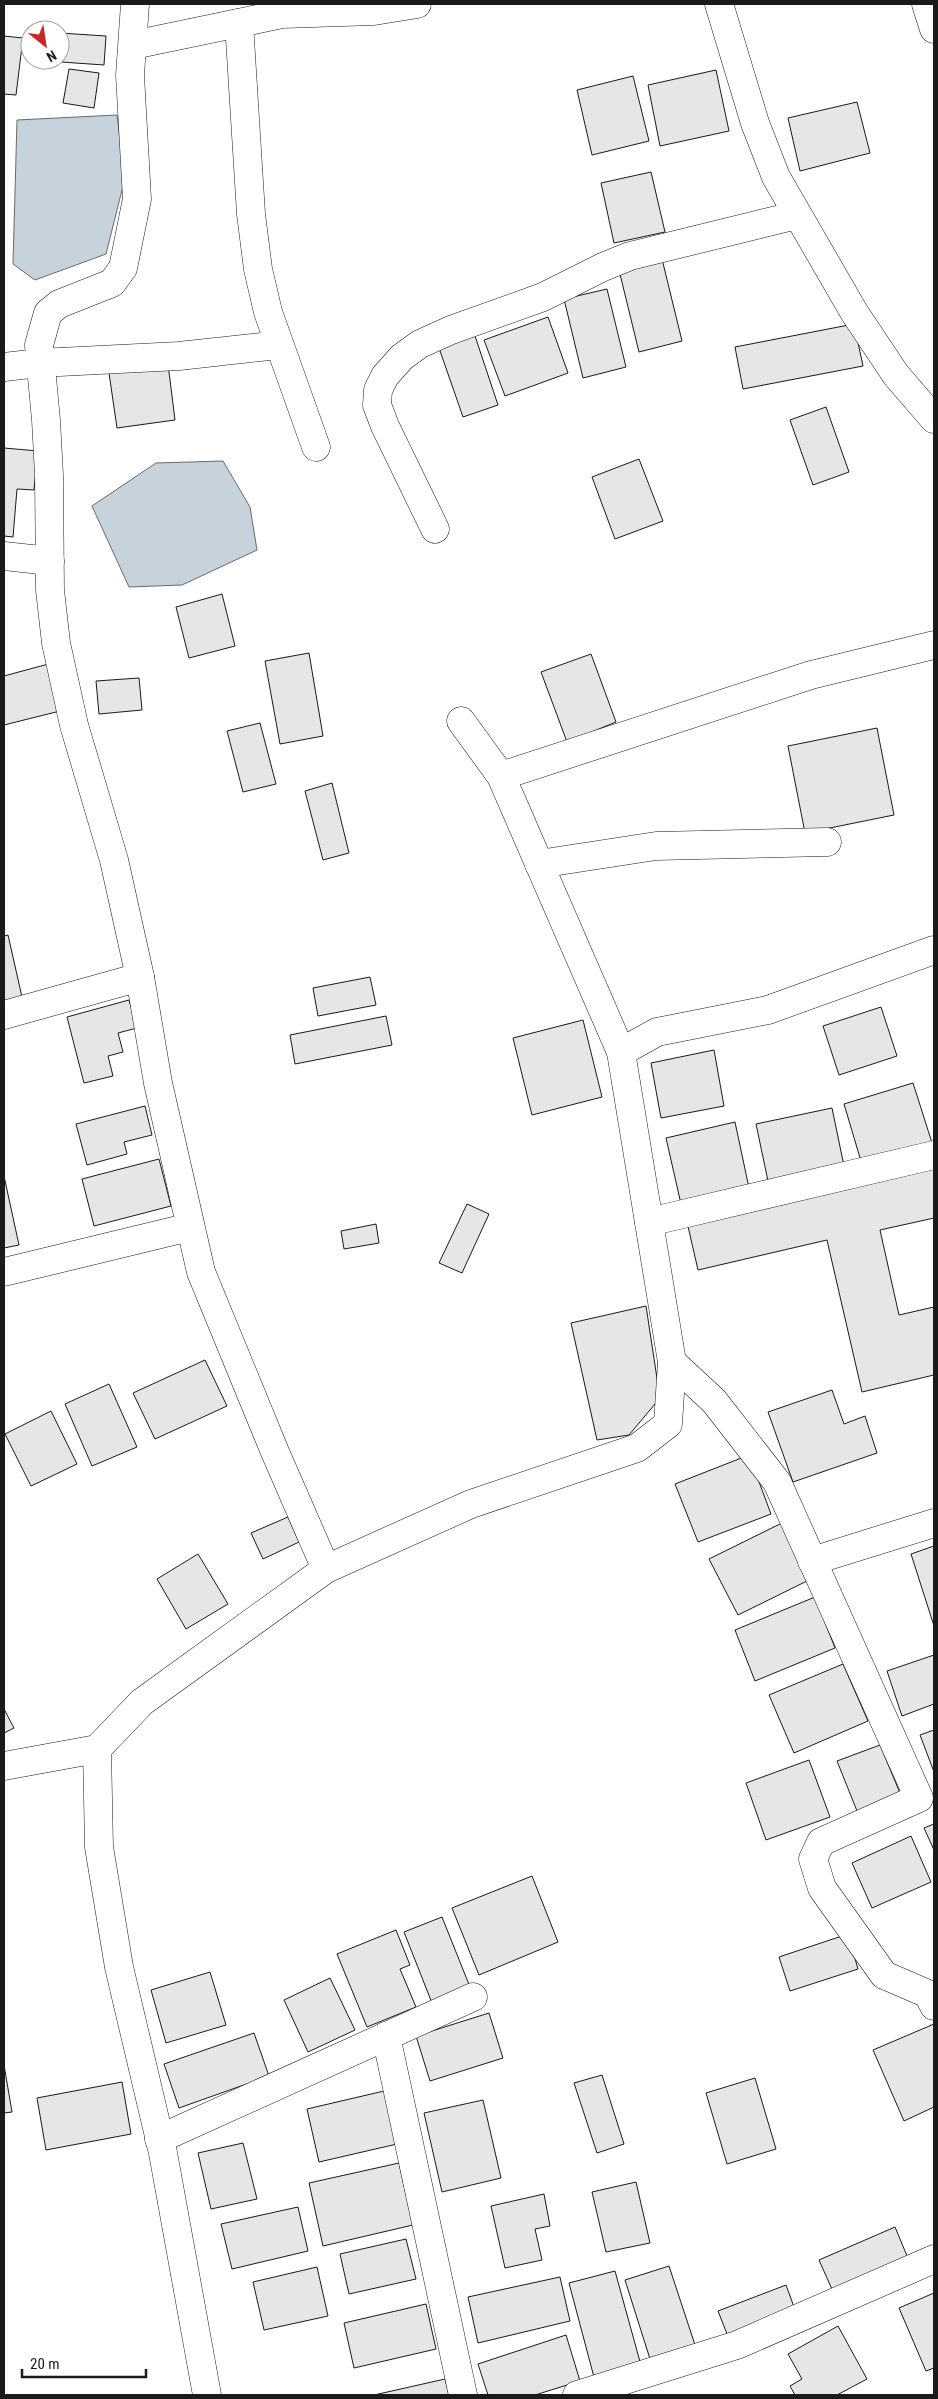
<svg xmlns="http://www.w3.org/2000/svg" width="938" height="2399" font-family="'Roboto Condensed',sans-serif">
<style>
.water{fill:#c6d2dc;stroke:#6a6a6a}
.building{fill:#e6e6e6;stroke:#1a1a1a}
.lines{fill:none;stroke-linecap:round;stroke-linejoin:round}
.minor-casing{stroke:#1a1a1a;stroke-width:29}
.minor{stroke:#fff;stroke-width:28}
</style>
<rect width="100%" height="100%" fill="#fff"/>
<g class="water">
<polygon points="117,115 125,178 106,254 35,280 13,264 17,120"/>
<polygon points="223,461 250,507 257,550 182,585 129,587 92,506 156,463"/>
</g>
<g class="building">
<polygon points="60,33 106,36 104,65 47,61 60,60"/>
<polygon points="4,36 23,38 16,95 4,94"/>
<polygon points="69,69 99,73 94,108 63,103"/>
<polygon points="716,70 729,131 660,146 648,85"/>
<polygon points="633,76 649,141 592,155 577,90"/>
<polygon points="857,102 870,153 800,171 788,118"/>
<polygon points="651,172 665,232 614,243 601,183"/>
<polygon points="662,259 682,341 639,352 619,270"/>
<polygon points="607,289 626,367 583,378 564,299"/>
<polygon points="548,317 568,373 505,396 484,340"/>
<polygon points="854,324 863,366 743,389 735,347"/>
<polygon points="475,336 498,405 463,417 439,348"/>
<polygon points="168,364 175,420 117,428 109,373"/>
<polygon points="826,407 849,472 813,485 790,420"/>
<polygon points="4,448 38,451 34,490 17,489 13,537 4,536"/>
<polygon points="639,459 663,521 615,539 592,477"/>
<polygon points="222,594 235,646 189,658 176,607"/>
<polygon points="309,653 323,736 280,744 265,661"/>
<polygon points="591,654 616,722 567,742 541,672"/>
<polygon points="52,663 64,710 4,725 4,676"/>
<polygon points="139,678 142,710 99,714 96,681"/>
<polygon points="260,723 276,784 243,792 227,731"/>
<polygon points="877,728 894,815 805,833 788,746"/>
<polygon points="332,783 349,853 323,860 305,791"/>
<polygon points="8,935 22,997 4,1001 4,936"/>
<polygon points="370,977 376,1005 318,1016 313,988"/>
<polygon points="129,1000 137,1028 118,1033 123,1052 108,1056 113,1076 84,1083 67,1017"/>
<polygon points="881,1007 897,1056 839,1075 823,1026"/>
<polygon points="386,1016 392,1045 295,1064 290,1035"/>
<polygon points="583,1020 602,1097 532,1115 513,1038"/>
<polygon points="714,1050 724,1106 661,1118 651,1063"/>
<polygon points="913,1083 933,1146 863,1168 844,1104"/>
<polygon points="145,1106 152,1135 124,1142 127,1154 87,1165 76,1124"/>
<polygon points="832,1108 844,1166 768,1181 756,1124"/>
<polygon points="735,1122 749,1188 681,1204 666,1138"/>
<polygon points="159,1159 171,1206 94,1226 82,1179"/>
<polygon points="934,1165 934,1218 880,1230 899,1315 934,1307 934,1375 862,1392 827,1240 698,1270 687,1222"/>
<polygon points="4,1176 19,1245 4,1248"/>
<polygon points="467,1204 489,1214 462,1273 439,1263"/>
<polygon points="376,1224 379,1243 344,1249 341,1231"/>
<polygon points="646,1306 660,1398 629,1435 597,1440 571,1323"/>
<polygon points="205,1360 227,1406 155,1439 133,1393"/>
<polygon points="109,1384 137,1447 92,1466 65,1404"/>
<polygon points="832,1390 844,1424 865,1416 877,1453 793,1482 768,1412"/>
<polygon points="51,1411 77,1464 31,1486 5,1434"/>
<polygon points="749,1455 771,1514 698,1542 675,1484"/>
<polygon points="288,1517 299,1542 263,1559 251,1533"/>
<polygon points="784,1522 811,1579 738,1615 709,1559"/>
<polygon points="934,1546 934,1626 911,1554"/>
<polygon points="198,1554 228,1604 186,1629 157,1579"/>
<polygon points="815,1597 835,1648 755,1681 735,1630"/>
<polygon points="934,1655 934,1704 902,1716 887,1671"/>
<polygon points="843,1664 868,1721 794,1753 769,1695"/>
<polygon points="4,1709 14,1728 4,1733"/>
<polygon points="934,1730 934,1772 920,1735"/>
<polygon points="880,1745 900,1793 857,1811 837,1761"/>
<polygon points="809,1760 830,1817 766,1840 746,1783"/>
<polygon points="934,1824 934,1850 924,1828"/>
<polygon points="911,1836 931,1882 872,1908 852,1863"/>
<polygon points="532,1876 558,1942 479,1975 452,1908"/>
<polygon points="442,1917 470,1987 432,2003 404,1932"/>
<polygon points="396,1930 410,1965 400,1969 416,2007 367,2027 337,1954"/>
<polygon points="848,1934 858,1969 790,1991 779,1957"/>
<polygon points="210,1972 226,2025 166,2043 151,1990"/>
<polygon points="330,1978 355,2030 308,2052 284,2000"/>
<polygon points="489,2013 503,2058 430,2081 416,2036"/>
<polygon points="934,2024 934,2107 904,2121 873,2050"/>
<polygon points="254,2033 269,2076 179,2108 164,2064"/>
<polygon points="4,2065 12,2112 4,2113"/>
<polygon points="602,2075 624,2144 597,2153 574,2083"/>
<polygon points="755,2078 776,2149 727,2164 706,2093"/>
<polygon points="122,2082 131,2134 46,2150 37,2098"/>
<polygon points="384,2091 397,2144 319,2162 307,2109"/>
<polygon points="483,2100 501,2178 442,2192 424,2113"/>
<polygon points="243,2143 257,2199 211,2209 198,2153"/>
<polygon points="399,2163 413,2225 323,2246 309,2183"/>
<polygon points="636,2182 650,2243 606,2252 592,2192"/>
<polygon points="544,2194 550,2226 535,2229 542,2260 505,2268 491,2206"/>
<polygon points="298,2207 308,2251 232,2269 221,2224"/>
<polygon points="895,2227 910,2263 835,2296 819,2260"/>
<polygon points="406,2239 416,2279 349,2294 340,2254"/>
<polygon points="669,2266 695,2345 650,2359 625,2280"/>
<polygon points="317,2267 328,2316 264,2330 253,2282"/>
<polygon points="615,2271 642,2369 595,2381 569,2283"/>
<polygon points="560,2277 570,2321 478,2343 468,2297"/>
<polygon points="786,2285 798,2318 731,2344 718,2311"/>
<polygon points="934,2293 934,2368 926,2371 899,2308"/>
<polygon points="426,2304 436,2349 354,2368 344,2323"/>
<polygon points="838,2326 867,2379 837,2395 795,2395 790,2386 802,2379 788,2354"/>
<polygon points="566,2335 580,2381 535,2395 488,2395 478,2364"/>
<polygon points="445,2379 449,2395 374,2395"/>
</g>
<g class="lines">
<defs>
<g id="minor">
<polyline points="135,4 130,75 137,199 123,268 112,283 59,304 48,313 39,345 46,420 49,475 50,590 56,643 74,725 114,860 140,977 158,1083 201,1272 275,1452 326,1569"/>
<polyline points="719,4 755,123 776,177 854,312 896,375 934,419"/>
<polyline points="926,4 934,29"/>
<polyline points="239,23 251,214 258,269 268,312 316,447"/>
<polyline points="133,45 282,14 374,11 417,4"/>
<polyline points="4,367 39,363 179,356 279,345"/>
<polyline points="435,529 385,426 377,405 378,390 385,376 402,357 420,344 451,330 543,297 603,267 630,256 797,215"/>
<polyline points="4,556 50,561"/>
<polyline points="461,721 501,776 621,1052"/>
<polyline points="501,776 811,675 934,645"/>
<polyline points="539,864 656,846 827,842"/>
<polyline points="4,1015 140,977"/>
<polyline points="649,1222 934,1155"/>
<polyline points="4,1272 190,1227"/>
<polyline points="672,1362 714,1401 777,1482 919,1798 821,1842 813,1859 822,1888 884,1975 928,1994 934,2006"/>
<polyline points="812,1561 934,1523"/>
<polyline points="4,1766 97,1749"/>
<polyline points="386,2036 463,2395"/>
<polyline points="159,2139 473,1997"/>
<polyline points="207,2395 163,2153 119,1967 99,1847 97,1749 142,1702 326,1569 471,1504 637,1448 668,1424 672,1362 621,1052 657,1032 768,1010 934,950"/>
<polyline points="577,2395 737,2345 934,2259"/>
</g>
</defs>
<use href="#minor" class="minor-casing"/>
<use href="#minor" class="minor"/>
</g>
<rect width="938" height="2399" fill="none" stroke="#1a1a1a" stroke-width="10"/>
<g transform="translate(45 45) rotate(150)"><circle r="24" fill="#ffffff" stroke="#a3a3a3"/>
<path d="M0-4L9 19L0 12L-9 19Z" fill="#c62828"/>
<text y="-8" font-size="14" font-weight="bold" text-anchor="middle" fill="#1a1a1a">N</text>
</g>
<path d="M22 2369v8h124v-8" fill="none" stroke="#1a1a1a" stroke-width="2.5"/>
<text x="30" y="2369" font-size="15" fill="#1a1a1a" stroke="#ffffff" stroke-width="4" paint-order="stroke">20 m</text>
</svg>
